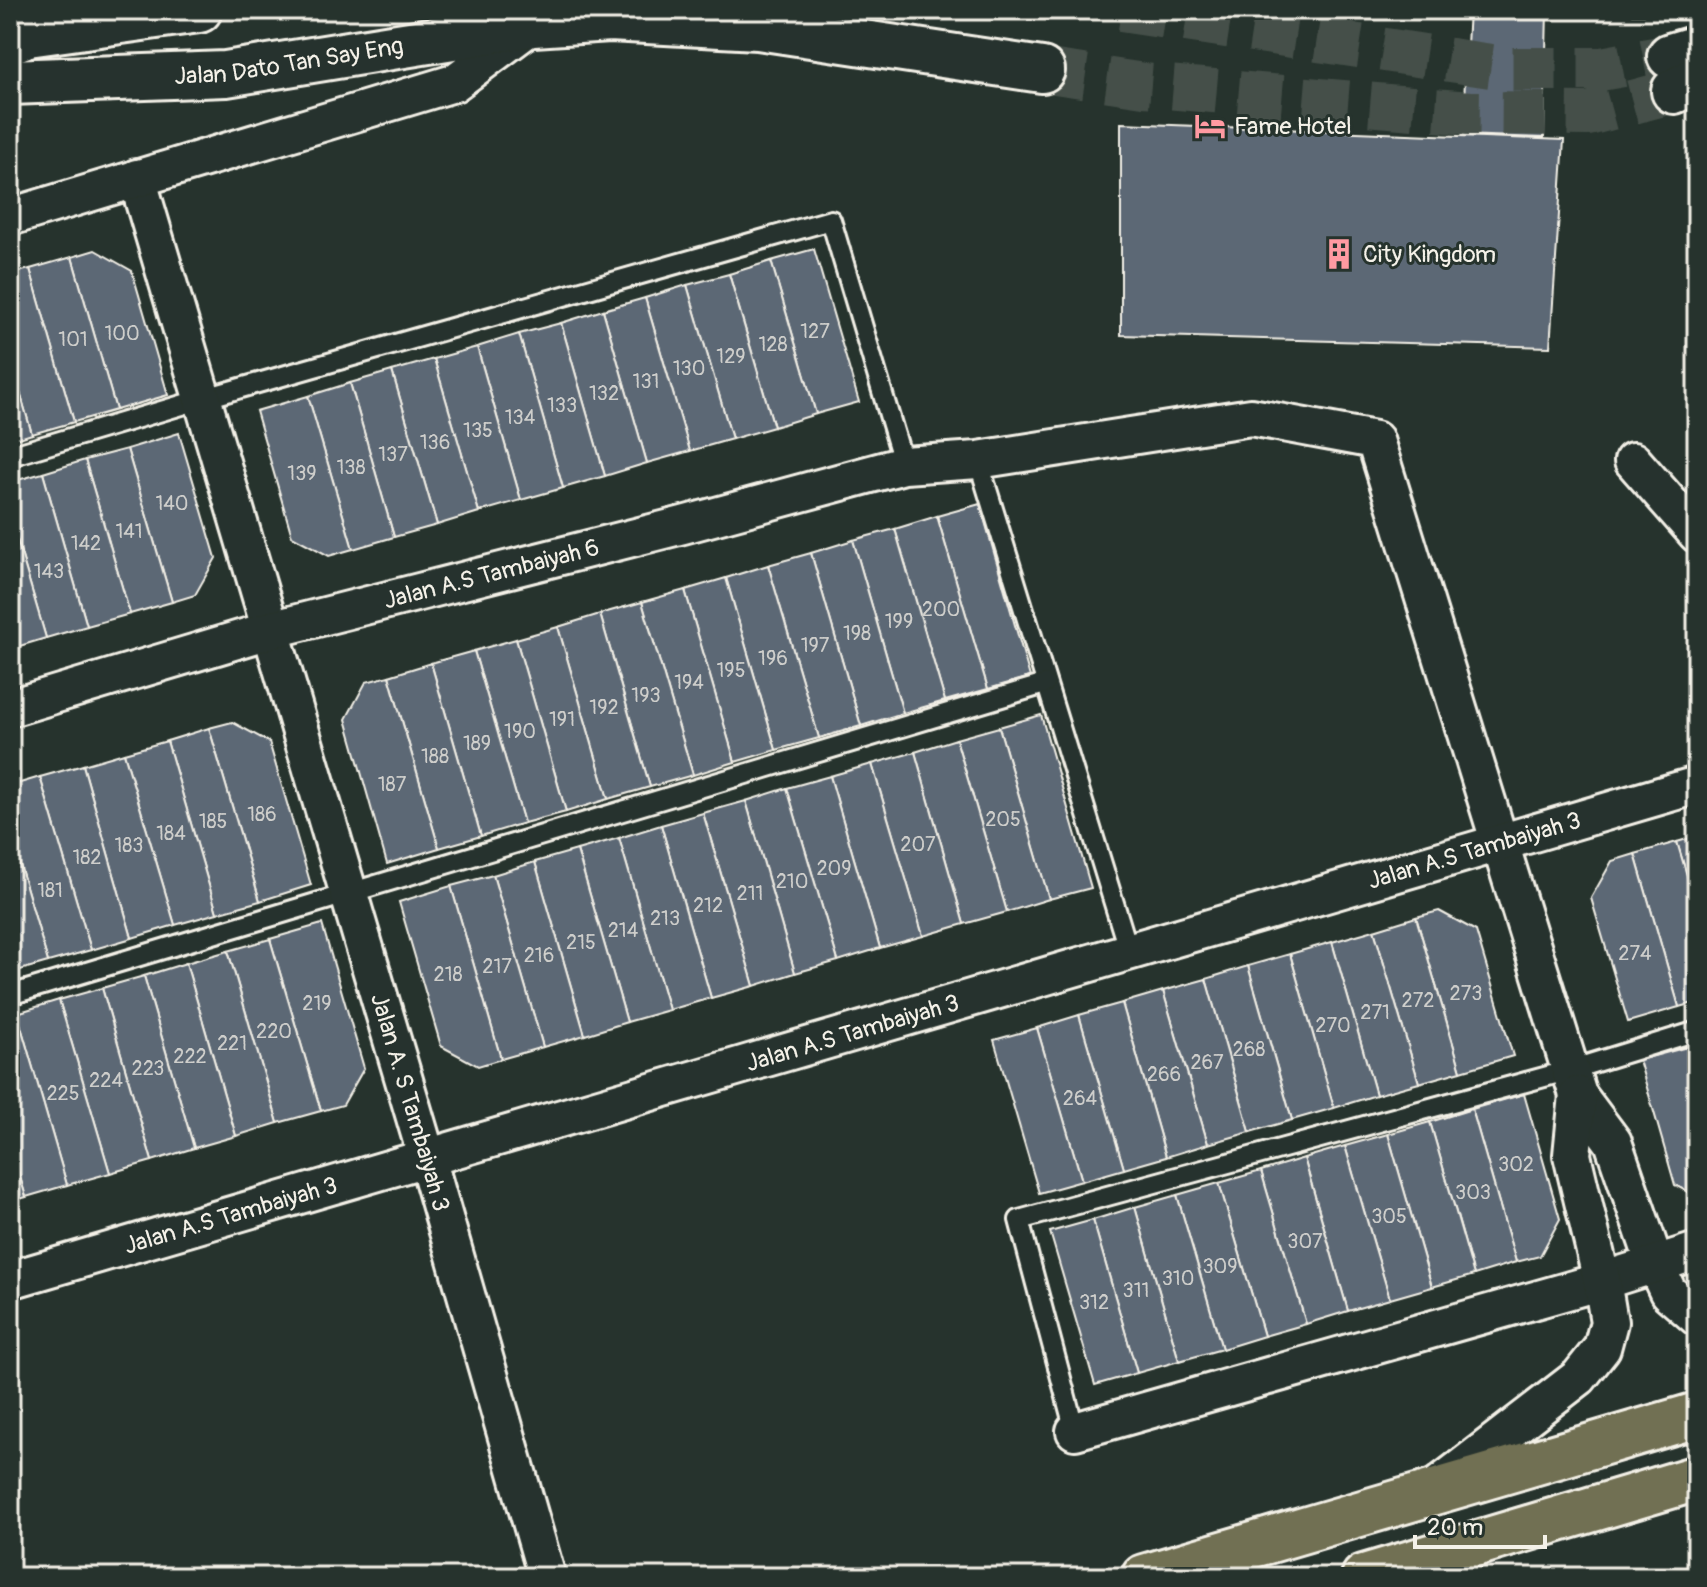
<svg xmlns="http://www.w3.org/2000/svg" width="1707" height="1587" font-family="Pangolin,sans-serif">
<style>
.green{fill:#5e6d4e;stroke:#a9af9b;stroke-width:2}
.building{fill:#5c6774;stroke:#f4f1e8;stroke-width:2}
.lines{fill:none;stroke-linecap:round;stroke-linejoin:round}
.tertiary-tunnel{stroke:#455049;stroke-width:44;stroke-dasharray:44 22;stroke-linecap:butt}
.service-casing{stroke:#f4f1e8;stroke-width:24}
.minor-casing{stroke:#f4f1e8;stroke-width:42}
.tertiary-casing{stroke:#f4f1e8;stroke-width:50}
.trunk-casing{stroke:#f4f1e8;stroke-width:50}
.service{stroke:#26332d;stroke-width:18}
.minor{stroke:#26332d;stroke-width:36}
.tertiary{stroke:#26332d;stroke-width:44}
.trunk{stroke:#716f52;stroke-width:44}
.labels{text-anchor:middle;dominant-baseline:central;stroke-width:6;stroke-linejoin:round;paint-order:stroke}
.number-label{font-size:20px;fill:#cececb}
.street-label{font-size:24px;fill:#f4f1e8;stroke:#26332d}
.poi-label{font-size:24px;fill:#f4f1e8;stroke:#26332d;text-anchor:start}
</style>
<rect width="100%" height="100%" fill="#26332d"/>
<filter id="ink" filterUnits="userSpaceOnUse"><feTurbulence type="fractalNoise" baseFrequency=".0125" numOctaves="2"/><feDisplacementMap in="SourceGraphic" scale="16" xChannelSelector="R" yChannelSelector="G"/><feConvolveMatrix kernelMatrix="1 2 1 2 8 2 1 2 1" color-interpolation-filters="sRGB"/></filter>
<g filter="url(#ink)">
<polygon class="green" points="1604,10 1679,10 1666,14 1607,14"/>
<g class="building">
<polygon points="1469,10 1547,10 1544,138 1462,135"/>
<polygon points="1121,123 1564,140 1550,347 1121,335"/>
<polygon points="814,249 859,402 816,414 771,261"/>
<polygon points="95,250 132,271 168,395 116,410 72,257"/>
<polygon points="72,257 116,410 74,422 30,269"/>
<polygon points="771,261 816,414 774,427 729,274"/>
<polygon points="30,269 74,422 32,434 10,358 10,274"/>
<polygon points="729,274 774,427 732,439 687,285"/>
<polygon points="687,285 732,439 690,451 645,298"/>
<polygon points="645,298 690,451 647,463 603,310"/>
<polygon points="603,310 647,463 605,476 561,323"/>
<polygon points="561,323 605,476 563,488 519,334"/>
<polygon points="519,334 563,488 521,500 477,347"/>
<polygon points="477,347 521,500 479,512 434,359"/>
<polygon points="10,358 32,434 10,441"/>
<polygon points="434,359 479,512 437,525 392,371"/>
<polygon points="392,371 437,525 394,537 350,383"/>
<polygon points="350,383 394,537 353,549 308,396"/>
<polygon points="308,396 353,549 329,556 292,536 256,411"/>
<polygon points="179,433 216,558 195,595 172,602 127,449"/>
<polygon points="127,449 172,602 130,614 85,460"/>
<polygon points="85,460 130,614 87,626 43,473"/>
<polygon points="43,473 87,626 46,638 10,516 10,482"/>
<polygon points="980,504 1030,677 988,689 937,516"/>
<polygon points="10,516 46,638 10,649"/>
<polygon points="937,516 988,689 945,701 895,529"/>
<polygon points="895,529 945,701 903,713 853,540"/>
<polygon points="853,540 903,713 861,726 811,553"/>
<polygon points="811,553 861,726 819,738 768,565"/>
<polygon points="768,565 819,738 776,750 726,578"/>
<polygon points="726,578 776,750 735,762 685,590"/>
<polygon points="685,590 735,762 693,775 642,602"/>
<polygon points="642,602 693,775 650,787 600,614"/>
<polygon points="600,614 650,787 608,799 558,627"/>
<polygon points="558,627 608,799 566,812 516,639"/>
<polygon points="516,639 566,812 524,823 474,651"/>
<polygon points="474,651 524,823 481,836 431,663"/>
<polygon points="431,663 481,836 439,848 389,676"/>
<polygon points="389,676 439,848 387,864 346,719 366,682"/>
<polygon points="1041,715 1091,888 1049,899 999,727"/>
<polygon points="232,722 269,742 311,885 260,901 209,728"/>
<polygon points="999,727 1049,899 1007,912 956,739"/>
<polygon points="209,728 260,901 217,913 167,741"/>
<polygon points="956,739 1007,912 964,924 915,752"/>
<polygon points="167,741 217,913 175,925 124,753"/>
<polygon points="915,752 964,924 923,936 872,764"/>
<polygon points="124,753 175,925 132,938 83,765"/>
<polygon points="872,764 923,936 880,948 830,776"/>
<polygon points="83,765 132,938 91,950 40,777"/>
<polygon points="830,776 880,948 838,961 787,788"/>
<polygon points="40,777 91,950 48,962 10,831 10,786"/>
<polygon points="787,788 838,961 795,973 746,801"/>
<polygon points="746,801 795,973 754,986 703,813"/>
<polygon points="703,813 754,986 711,998 661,825"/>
<polygon points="661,825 711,998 669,1010 619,838"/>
<polygon points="10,831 48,962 10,973"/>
<polygon points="1697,836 1697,909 1677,842"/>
<polygon points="619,838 669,1010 627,1022 577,850"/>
<polygon points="1677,842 1697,909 1697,1002 1679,1007 1635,854"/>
<polygon points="577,850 627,1022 585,1035 535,862"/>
<polygon points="1635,854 1679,1007 1628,1022 1591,898 1612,861"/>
<polygon points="535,862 585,1035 543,1047 493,875"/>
<polygon points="493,875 543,1047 501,1059 451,886"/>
<polygon points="451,886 501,1059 478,1066 441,1046 399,902"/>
<polygon points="1439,911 1476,931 1513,1056 1461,1071 1416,917"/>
<polygon points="1416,917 1461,1071 1419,1083 1374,930"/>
<polygon points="322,924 364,1068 343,1105 321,1111 270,939"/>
<polygon points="1374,930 1419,1083 1376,1095 1332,942"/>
<polygon points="270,939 321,1111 278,1123 228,951"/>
<polygon points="1332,942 1376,1095 1334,1108 1290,954"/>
<polygon points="228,951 278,1123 236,1136 186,963"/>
<polygon points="1290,954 1334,1108 1292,1120 1248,966"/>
<polygon points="186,963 236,1136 194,1148 144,976"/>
<polygon points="1248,966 1292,1120 1250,1132 1206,979"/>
<polygon points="144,976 194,1148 152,1161 102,988"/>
<polygon points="1206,979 1250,1132 1208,1144 1163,991"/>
<polygon points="102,988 152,1161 110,1173 59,1000"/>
<polygon points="1163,991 1208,1144 1166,1157 1122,1003"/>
<polygon points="59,1000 110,1173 67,1185 17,1013"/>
<polygon points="1122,1003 1166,1157 1124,1169 1079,1015"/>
<polygon points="17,1013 67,1185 26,1197 10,1144 10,1015"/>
<polygon points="1079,1015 1124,1169 1082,1181 1037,1028"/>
<polygon points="1037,1028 1082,1181 1039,1193 994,1040"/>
<polygon points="1697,1044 1697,1067 1691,1046"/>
<polygon points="1691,1046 1697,1067 1697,1197 1675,1185 1639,1060"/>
<polygon points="1524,1094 1560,1219 1540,1256 1516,1262 1472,1109"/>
<polygon points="1472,1109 1516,1262 1474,1275 1430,1122"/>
<polygon points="1430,1122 1474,1275 1432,1287 1388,1134"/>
<polygon points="1388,1134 1432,1287 1390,1299 1345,1146"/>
<polygon points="10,1144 26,1197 10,1202"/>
<polygon points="1345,1146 1390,1299 1348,1311 1304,1158"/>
<polygon points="1304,1158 1348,1311 1306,1324 1261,1171"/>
<polygon points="1261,1171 1306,1324 1264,1336 1219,1183"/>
<polygon points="1219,1183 1264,1336 1222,1349 1177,1195"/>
<polygon points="1177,1195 1222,1349 1179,1361 1135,1207"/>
<polygon points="1135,1207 1179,1361 1137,1373 1093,1220"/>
<polygon points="1093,1220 1137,1373 1095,1385 1050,1232"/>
</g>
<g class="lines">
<g class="tertiary-tunnel">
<polyline points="1121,10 1510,69 1601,69 1670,56"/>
<polyline points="1042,70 1144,85 1470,113 1588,114 1674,91"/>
</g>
<defs>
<g id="service">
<polyline points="10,456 202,399 831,220 904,465"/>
<polyline points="978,460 1129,952"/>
<polyline points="10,995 1045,684"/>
<polyline points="1075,1431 1019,1220 1570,1070 1697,1031"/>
</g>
<g id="minor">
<path id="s1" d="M137,178L427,1158L547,1577"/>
<polyline points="10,217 454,83 532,25"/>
<polyline points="1633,461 1697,534"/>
<path id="s2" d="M10,708L270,630L683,525L904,465L978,460L1251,417L1375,440L1578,1095L1613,1142L1655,1264L1668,1292L1697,1317"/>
<path id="s3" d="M10,1280L1697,785"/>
<polyline points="1075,1431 1602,1281 1697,1251"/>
<polyline points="1439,1485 1579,1377 1602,1348 1609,1322 1602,1281 1572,1155 1578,1095"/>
</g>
<g id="tertiary">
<polyline points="10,41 28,34 199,10"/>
<polyline points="1670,56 1697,48"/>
<path id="s4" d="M10,82L226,74L533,24L610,19L758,27L1042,70"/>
<polyline points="1674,91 1697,79"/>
</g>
<g id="trunk">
<polyline points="1144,1577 1697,1415"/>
<polyline points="1364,1577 1697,1478"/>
</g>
</defs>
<use href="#service" class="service-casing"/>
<use href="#minor" class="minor-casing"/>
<use href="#tertiary" class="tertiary-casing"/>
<use href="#trunk" class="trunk-casing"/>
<use href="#service" class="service"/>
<use href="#minor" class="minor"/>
<use href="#tertiary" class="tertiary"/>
<use href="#trunk" class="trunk"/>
</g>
</g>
<defs>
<symbol id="hotel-bare" viewBox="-9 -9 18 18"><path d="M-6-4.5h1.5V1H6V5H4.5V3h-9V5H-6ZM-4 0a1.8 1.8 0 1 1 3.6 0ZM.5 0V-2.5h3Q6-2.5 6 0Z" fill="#ff9aa2" stroke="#26332d" stroke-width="2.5" paint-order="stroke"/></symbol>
<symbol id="building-bare" viewBox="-9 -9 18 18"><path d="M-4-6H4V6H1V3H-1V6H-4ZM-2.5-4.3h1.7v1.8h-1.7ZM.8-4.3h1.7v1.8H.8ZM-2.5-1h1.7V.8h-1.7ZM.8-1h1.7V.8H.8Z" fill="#ff9aa2" stroke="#26332d" stroke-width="2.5" paint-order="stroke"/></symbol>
</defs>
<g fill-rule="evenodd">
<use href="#hotel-bare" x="1188" y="104" width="44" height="44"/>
<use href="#building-bare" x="1317" y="232" width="44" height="44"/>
</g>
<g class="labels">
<g class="number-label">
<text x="815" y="331">127</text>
<text x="122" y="333">100</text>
<text x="73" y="339">101</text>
<text x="773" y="344">128</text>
<text x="731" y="356">129</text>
<text x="689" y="368">130</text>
<text x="646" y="381">131</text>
<text x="604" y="393">132</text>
<text x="562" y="405">133</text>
<text x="520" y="417">134</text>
<text x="478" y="430">135</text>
<text x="435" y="442">136</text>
<text x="393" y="454">137</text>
<text x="351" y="467">138</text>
<text x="302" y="473">139</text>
<text x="172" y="503">140</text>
<text x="129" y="531">141</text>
<text x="86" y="543">142</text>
<text x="49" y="571">143</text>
<text x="941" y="609">200</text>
<text x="899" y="621">199</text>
<text x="857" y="633">198</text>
<text x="815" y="645">197</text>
<text x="773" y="658">196</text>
<text x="731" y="670">195</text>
<text x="689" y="682">194</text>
<text x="646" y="695">193</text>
<text x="604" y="707">192</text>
<text x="562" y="719">191</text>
<text x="520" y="731">190</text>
<text x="477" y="743">189</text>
<text x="435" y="756">188</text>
<text x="392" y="784">187</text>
<text x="262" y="814">186</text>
<text x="1003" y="819">205</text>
<text x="213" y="821">185</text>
<text x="171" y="833">184</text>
<text x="918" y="844">207</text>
<text x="129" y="845">183</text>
<text x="87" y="857">182</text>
<text x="834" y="868">209</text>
<text x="792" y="881">210</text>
<text x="50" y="890">181</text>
<text x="750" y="893">211</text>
<text x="708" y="905">212</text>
<text x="665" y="918">213</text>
<text x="623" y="930">214</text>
<text x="581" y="942">215</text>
<text x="1635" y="953">274</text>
<text x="539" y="955">216</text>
<text x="497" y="966">217</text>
<text x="448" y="974">218</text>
<text x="1466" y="993">273</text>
<text x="1418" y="1000">272</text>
<text x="317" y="1003">219</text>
<text x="1375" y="1012">271</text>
<text x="1333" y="1025">270</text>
<text x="274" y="1031">220</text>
<text x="232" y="1043">221</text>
<text x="1249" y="1049">268</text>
<text x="190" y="1056">222</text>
<text x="1207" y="1062">267</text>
<text x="148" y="1068">223</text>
<text x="1164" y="1074">266</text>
<text x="106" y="1080">224</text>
<text x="63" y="1093">225</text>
<text x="1080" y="1098">264</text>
<text x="1516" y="1164">302</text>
<text x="1473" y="1192">303</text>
<text x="1389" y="1216">305</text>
<text x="1305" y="1241">307</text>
<text x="1220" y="1266">309</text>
<text x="1178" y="1278">310</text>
<text x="1136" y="1290">311</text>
<text x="1094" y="1302">312</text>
</g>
<g class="street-label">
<text stroke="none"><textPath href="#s4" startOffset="280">Jalan Dato Tan Say Eng</textPath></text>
<text stroke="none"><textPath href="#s2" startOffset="500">Jalan A.S Tambaiyah 6</textPath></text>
<text stroke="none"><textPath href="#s3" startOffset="1526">Jalan A.S Tambaiyah 3</textPath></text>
<text stroke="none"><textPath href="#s3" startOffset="878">Jalan A.S Tambaiyah 3</textPath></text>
<text stroke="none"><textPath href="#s1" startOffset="964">Jalan A. S Tambaiyah 3</textPath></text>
<text stroke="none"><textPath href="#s3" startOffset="230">Jalan A.S Tambaiyah 3</textPath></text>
</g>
<g class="poi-label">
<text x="1234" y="126">Fame Hotel</text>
<text x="1363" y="254">City Kingdom</text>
</g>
</g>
<rect width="1707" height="1587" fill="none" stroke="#26332d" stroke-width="40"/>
<rect x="20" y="20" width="1667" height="1547" fill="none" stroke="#f4f1e8" stroke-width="3" filter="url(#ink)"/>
<path d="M1415 1535v12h130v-12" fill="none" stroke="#f4f1e8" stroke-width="4"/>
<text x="1427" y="1535" font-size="24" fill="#f4f1e8" stroke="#26332d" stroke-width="6" paint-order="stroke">20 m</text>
</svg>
